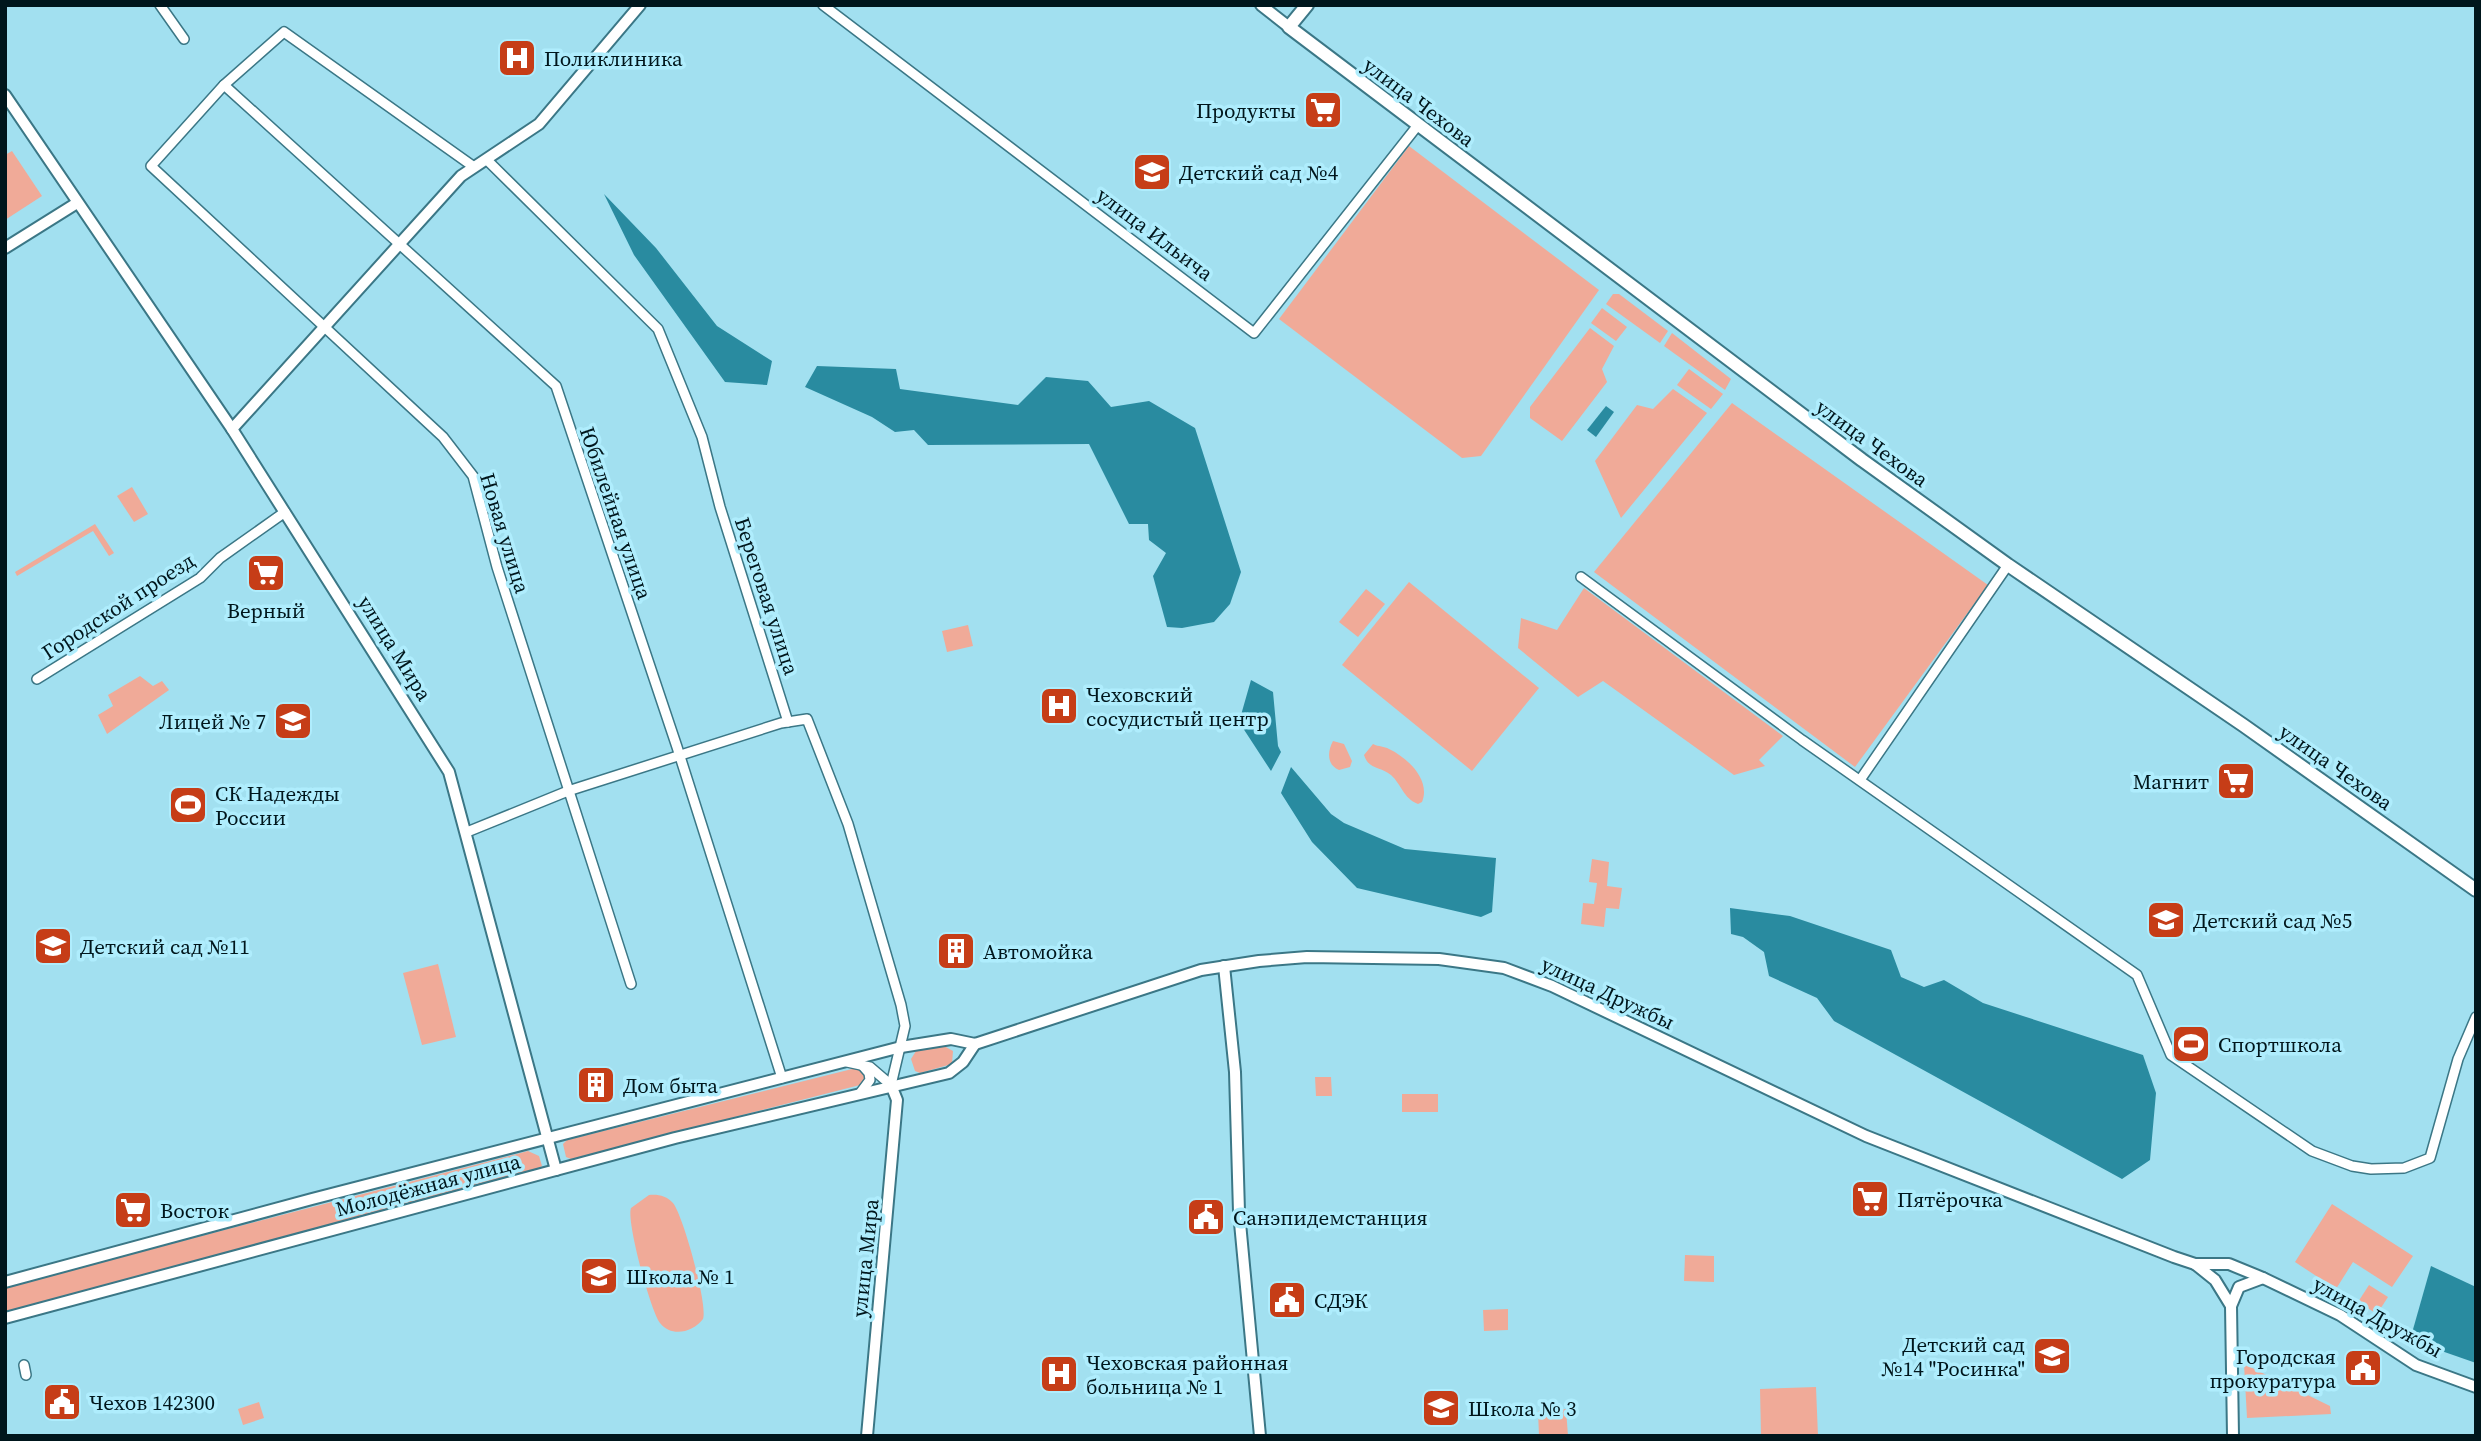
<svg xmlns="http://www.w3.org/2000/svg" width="2481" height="1441" font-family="'Source Serif 4',serif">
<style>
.green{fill:#f0aa98}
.water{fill:#298ba0}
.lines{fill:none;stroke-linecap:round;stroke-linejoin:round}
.minor-casing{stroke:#3b7786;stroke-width:12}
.tertiary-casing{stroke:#3b7786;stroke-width:14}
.secondary-casing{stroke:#3b7786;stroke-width:16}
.minor{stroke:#fff;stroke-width:9}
.tertiary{stroke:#fff;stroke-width:10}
.secondary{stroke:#fff;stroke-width:12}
.labels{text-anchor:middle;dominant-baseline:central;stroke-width:7;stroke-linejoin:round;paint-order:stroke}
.poi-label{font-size:21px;fill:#00161c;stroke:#afedfd;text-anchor:start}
.street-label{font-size:21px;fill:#00161c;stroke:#afedfd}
</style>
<rect width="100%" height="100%" fill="#a2e0f0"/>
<g class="green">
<polygon points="1409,146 1599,290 1481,456 1462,458 1279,319"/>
<polygon points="12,151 42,196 5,220 5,155"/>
<polygon points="1613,294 1619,294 1668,331 1660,343 1606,304"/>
<polygon points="1602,308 1627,327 1616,341 1591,323"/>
<polygon points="1590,328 1614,346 1602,369 1607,382 1562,441 1530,418 1530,407"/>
<polygon points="1672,333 1731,379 1725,390 1664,346"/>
<polygon points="1689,369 1723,394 1711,409 1677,385"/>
<polygon points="1673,389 1707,413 1621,518 1595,461 1637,405 1653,409"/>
<polygon points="1732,403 1988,585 1855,767 1594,572"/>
<polygon points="132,487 148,514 134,522 117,496"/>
<polygon points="95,524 114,553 109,556 93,531 17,576 15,572"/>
<polygon points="1409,582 1539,688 1472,771 1342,665"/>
<polygon points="1584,588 1783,736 1759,760 1765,766 1734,775 1603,681 1578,697 1518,648 1521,618 1557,630"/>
<polygon points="1366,589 1385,604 1358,637 1339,622"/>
<polygon points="968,625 973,646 947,652 942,631"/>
<polygon points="140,676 153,686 162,681 169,690 107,734 98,715 113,706 108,695"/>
<path d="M1333,741L1344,744L1352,761L1350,767L1339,770C1327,765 1327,752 1333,741Z"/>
<path d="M1373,744C1379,747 1384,746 1389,749C1408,758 1431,780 1422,802L1418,804C1403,798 1402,785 1391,775C1380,766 1369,770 1364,755Z"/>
<polygon points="1592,859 1609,862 1607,886 1622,888 1619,909 1606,908 1604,927 1581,924 1583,903 1594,904 1597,883 1589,882"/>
<polygon points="438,964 456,1037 422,1045 403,973"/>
<polygon points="944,1046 953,1051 952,1064 920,1073 915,1071 911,1059 916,1051"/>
<polygon points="856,1068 863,1071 865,1080 860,1085 571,1159 566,1157 563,1144 567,1140"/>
<polygon points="1315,1077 1331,1077 1332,1096 1316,1096"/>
<rect x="1402" y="1094" width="36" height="18"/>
<polygon points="528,1151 539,1156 542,1166 528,1174 5,1312 5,1287"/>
<path d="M649,1195C658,1194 667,1196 673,1203C683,1215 708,1305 703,1319C693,1332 672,1338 660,1323C651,1312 626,1221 631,1208Z"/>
<polygon points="2332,1204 2413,1256 2392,1287 2353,1262 2336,1289 2295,1262"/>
<polygon points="1685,1255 1714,1256 1714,1282 1684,1281"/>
<polygon points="2369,1285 2388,1297 2377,1314 2358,1302"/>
<polygon points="1508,1309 1508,1330 1484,1331 1483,1310"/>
<polygon points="2244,1364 2330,1406 2331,1414 2247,1418"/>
<polygon points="1816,1387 1818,1436 1761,1436 1760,1389"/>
<polygon points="259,1402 264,1418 243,1425 238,1409"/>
<polygon points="1566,1409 1568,1436 1539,1436 1538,1411"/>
</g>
<g class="water">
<polygon points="604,194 656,248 717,326 772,361 767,385 725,382 634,255"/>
<polygon points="817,366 896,369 900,389 1018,405 1046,377 1088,381 1111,407 1149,401 1195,428 1241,572 1230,604 1214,622 1182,628 1167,627 1153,576 1166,553 1149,540 1148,524 1129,524 1089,444 928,445 914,430 895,432 872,417 805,387"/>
<polygon points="1606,406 1614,412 1596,437 1587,430"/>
<polygon points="1251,680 1273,692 1278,746 1281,752 1271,771 1239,722"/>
<polygon points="1291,767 1331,814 1344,823 1405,849 1496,858 1492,912 1481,917 1357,888 1312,842 1281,793"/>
<polygon points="1730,908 1790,916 1891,950 1901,977 1924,987 1944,980 1983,1003 2143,1055 2156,1093 2150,1160 2122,1179 1834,1021 1817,998 1769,976 1764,952 1743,937 1731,934"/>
<polygon points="2431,1266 2476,1287 2476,1363 2410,1340"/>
</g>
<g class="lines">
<defs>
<g id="minor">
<polyline points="160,5 184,39"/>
<polyline points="823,5 1254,333 1418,125"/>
<polyline points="224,85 556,386 677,747 782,1078"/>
<polyline points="487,160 658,329 702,437 720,507 788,722"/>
<polyline points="474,167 284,32 224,85 151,166 443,437 473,476 497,567 631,984"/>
<polyline points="1581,577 1802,740 2137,975 2171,1055 2312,1151 2352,1166 2371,1169 2404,1168 2430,1158 2458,1059 2476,1017"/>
<polyline points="37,679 200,578 220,558 285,512"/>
<polyline points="1860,780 2008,565"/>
<polyline points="467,832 568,791 781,723 807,719 848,824 901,1005 905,1026 891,1085"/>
<polyline points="847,1062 870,1067 891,1085"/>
<polyline points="861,1092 870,1080 869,1073 862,1065"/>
<polyline points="24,1365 26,1375"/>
</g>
<g id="tertiary">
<polyline points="1261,5 1289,27"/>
<polyline points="5,95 232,429 449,772 556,1170"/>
<polyline points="5,248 77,203"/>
<polyline points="232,429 461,176 539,124 640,5"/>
<polyline points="1224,966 1235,1072 1239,1212 1260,1436"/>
<polyline points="2195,1264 2215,1280 2231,1306"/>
<polyline points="5,1282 312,1199 901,1047 951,1039 975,1044 1201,970 1259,961 1307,957 1439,959 1504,968 1552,986 1866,1136 2174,1257 2195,1264 2229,1264 2263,1278 2340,1315 2416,1365 2476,1387"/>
<polyline points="5,1318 675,1138 949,1073 963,1062 975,1044"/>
<polyline points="867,1436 897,1100 891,1085"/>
<polyline points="2233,1436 2231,1306 2239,1287 2263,1278"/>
</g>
<polyline id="secondary" points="1307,5 1289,27 1862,460 2008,565 2243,725 2476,890"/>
</defs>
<use href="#minor" class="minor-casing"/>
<use href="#tertiary" class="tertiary-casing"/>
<use href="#secondary" class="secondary-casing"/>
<use href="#minor" class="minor"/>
<use href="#tertiary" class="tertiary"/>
<use href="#secondary" class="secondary"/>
</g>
<defs>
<symbol id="hospital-square" viewBox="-11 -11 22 22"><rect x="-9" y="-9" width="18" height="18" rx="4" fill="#c63d17" stroke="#afedfd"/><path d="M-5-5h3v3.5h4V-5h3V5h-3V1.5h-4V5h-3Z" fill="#fff"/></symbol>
<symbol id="supermarket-square" viewBox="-11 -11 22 22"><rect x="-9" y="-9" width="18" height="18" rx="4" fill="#c63d17" stroke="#afedfd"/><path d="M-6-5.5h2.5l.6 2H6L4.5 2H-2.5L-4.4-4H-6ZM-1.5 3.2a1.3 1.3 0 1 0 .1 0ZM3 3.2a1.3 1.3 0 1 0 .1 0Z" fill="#fff"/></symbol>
<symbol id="school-square" viewBox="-11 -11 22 22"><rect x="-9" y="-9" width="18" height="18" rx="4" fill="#c63d17" stroke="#afedfd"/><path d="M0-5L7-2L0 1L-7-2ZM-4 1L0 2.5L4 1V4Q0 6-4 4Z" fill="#fff"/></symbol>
<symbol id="stadium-square" viewBox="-11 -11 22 22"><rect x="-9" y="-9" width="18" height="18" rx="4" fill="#c63d17" stroke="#afedfd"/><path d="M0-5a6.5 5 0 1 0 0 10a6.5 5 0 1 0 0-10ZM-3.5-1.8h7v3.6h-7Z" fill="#fff"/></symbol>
<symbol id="building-square" viewBox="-11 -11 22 22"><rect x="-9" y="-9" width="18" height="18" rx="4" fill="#c63d17" stroke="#afedfd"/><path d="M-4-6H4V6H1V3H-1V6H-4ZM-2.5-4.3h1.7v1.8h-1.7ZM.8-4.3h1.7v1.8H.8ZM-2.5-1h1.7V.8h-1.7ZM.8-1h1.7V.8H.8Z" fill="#fff"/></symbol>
<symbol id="civic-square" viewBox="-11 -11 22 22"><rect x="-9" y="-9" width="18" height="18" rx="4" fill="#c63d17" stroke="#afedfd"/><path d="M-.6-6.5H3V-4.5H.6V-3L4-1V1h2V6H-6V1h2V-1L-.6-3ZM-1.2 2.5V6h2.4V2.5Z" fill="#fff"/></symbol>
</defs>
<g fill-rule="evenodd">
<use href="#hospital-square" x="495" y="36" width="44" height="44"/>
<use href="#supermarket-square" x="1301" y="88" width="44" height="44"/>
<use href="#school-square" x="1130" y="150" width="44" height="44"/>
<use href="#supermarket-square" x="244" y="551" width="44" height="44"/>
<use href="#hospital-square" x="1037" y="684" width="44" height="44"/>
<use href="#school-square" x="271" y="699" width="44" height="44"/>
<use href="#supermarket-square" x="2214" y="759" width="44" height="44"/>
<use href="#stadium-square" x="166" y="783" width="44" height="44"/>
<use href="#school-square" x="2144" y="898" width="44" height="44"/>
<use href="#school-square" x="31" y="924" width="44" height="44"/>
<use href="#building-square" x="934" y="929" width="44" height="44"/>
<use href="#stadium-square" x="2169" y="1022" width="44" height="44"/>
<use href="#building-square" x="574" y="1063" width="44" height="44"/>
<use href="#supermarket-square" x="1848" y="1177" width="44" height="44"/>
<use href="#supermarket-square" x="111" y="1188" width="44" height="44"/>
<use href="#civic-square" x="1184" y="1195" width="44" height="44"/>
<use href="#school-square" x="577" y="1254" width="44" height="44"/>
<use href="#civic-square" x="1265" y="1278" width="44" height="44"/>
<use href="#school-square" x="2030" y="1334" width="44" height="44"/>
<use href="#civic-square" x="2341" y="1346" width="44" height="44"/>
<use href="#hospital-square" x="1037" y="1352" width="44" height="44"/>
<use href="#civic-square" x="40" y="1380" width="44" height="44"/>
<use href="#school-square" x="1419" y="1386" width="44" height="44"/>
</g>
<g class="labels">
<g class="poi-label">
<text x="544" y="58">Поликлиника</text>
<text x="1296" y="110" text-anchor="end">Продукты</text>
<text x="1179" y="172">Детский сад №4</text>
<text x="266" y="610" text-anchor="middle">Верный</text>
<text x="1086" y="694">Чеховский<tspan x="1086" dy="24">сосудистый центр</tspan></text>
<text x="266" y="721" text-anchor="end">Лицей № 7</text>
<text x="2209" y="781" text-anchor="end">Магнит</text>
<text x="215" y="793">СК Надежды<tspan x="215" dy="24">России</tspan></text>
<text x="2193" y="920">Детский сад №5</text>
<text x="80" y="946">Детский сад №11</text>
<text x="983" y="951">Автомойка</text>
<text x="2218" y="1044">Спортшкола</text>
<text x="623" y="1085">Дом быта</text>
<text x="1897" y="1199">Пятёрочка</text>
<text x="160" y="1210">Восток</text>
<text x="1233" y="1217">Санэпидемстанция</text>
<text x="626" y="1276">Школа № 1</text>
<text x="1314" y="1300">СДЭК</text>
<text x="2025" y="1344" text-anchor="end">Детский сад<tspan x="2025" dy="24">№14 "Росинка"</tspan></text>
<text x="2336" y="1356" text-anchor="end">Городская<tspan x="2336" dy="24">прокуратура</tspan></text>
<text x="1086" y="1362">Чеховская районная<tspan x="1086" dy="24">больница № 1</tspan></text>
<text x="89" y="1402">Чехов 142300</text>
<text x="1468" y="1408">Школа № 3</text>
</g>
<g class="street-label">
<text transform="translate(1419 102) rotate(37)">улица Чехова</text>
<text transform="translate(1155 234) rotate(37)">улица Ильича</text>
<text transform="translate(1872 443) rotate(36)">улица Чехова</text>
<text transform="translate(616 513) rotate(71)">Юбилейная улица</text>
<text transform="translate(505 533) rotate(73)">Новая улица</text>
<text transform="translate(767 596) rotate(72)">Береговая улица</text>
<text transform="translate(118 606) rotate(-33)">Городской проезд</text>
<text transform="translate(395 648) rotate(58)">улица Мира</text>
<text transform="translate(2336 767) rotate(35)">улица Чехова</text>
<text transform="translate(1608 993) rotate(25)">улица Дружбы</text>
<text transform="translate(428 1185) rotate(-15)">Молодёжная улица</text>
<text transform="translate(865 1258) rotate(-84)">улица Мира</text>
<text transform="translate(2378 1317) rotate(29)">улица Дружбы</text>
</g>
</g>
<rect width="2481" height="1441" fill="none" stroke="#00161c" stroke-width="14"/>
</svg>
